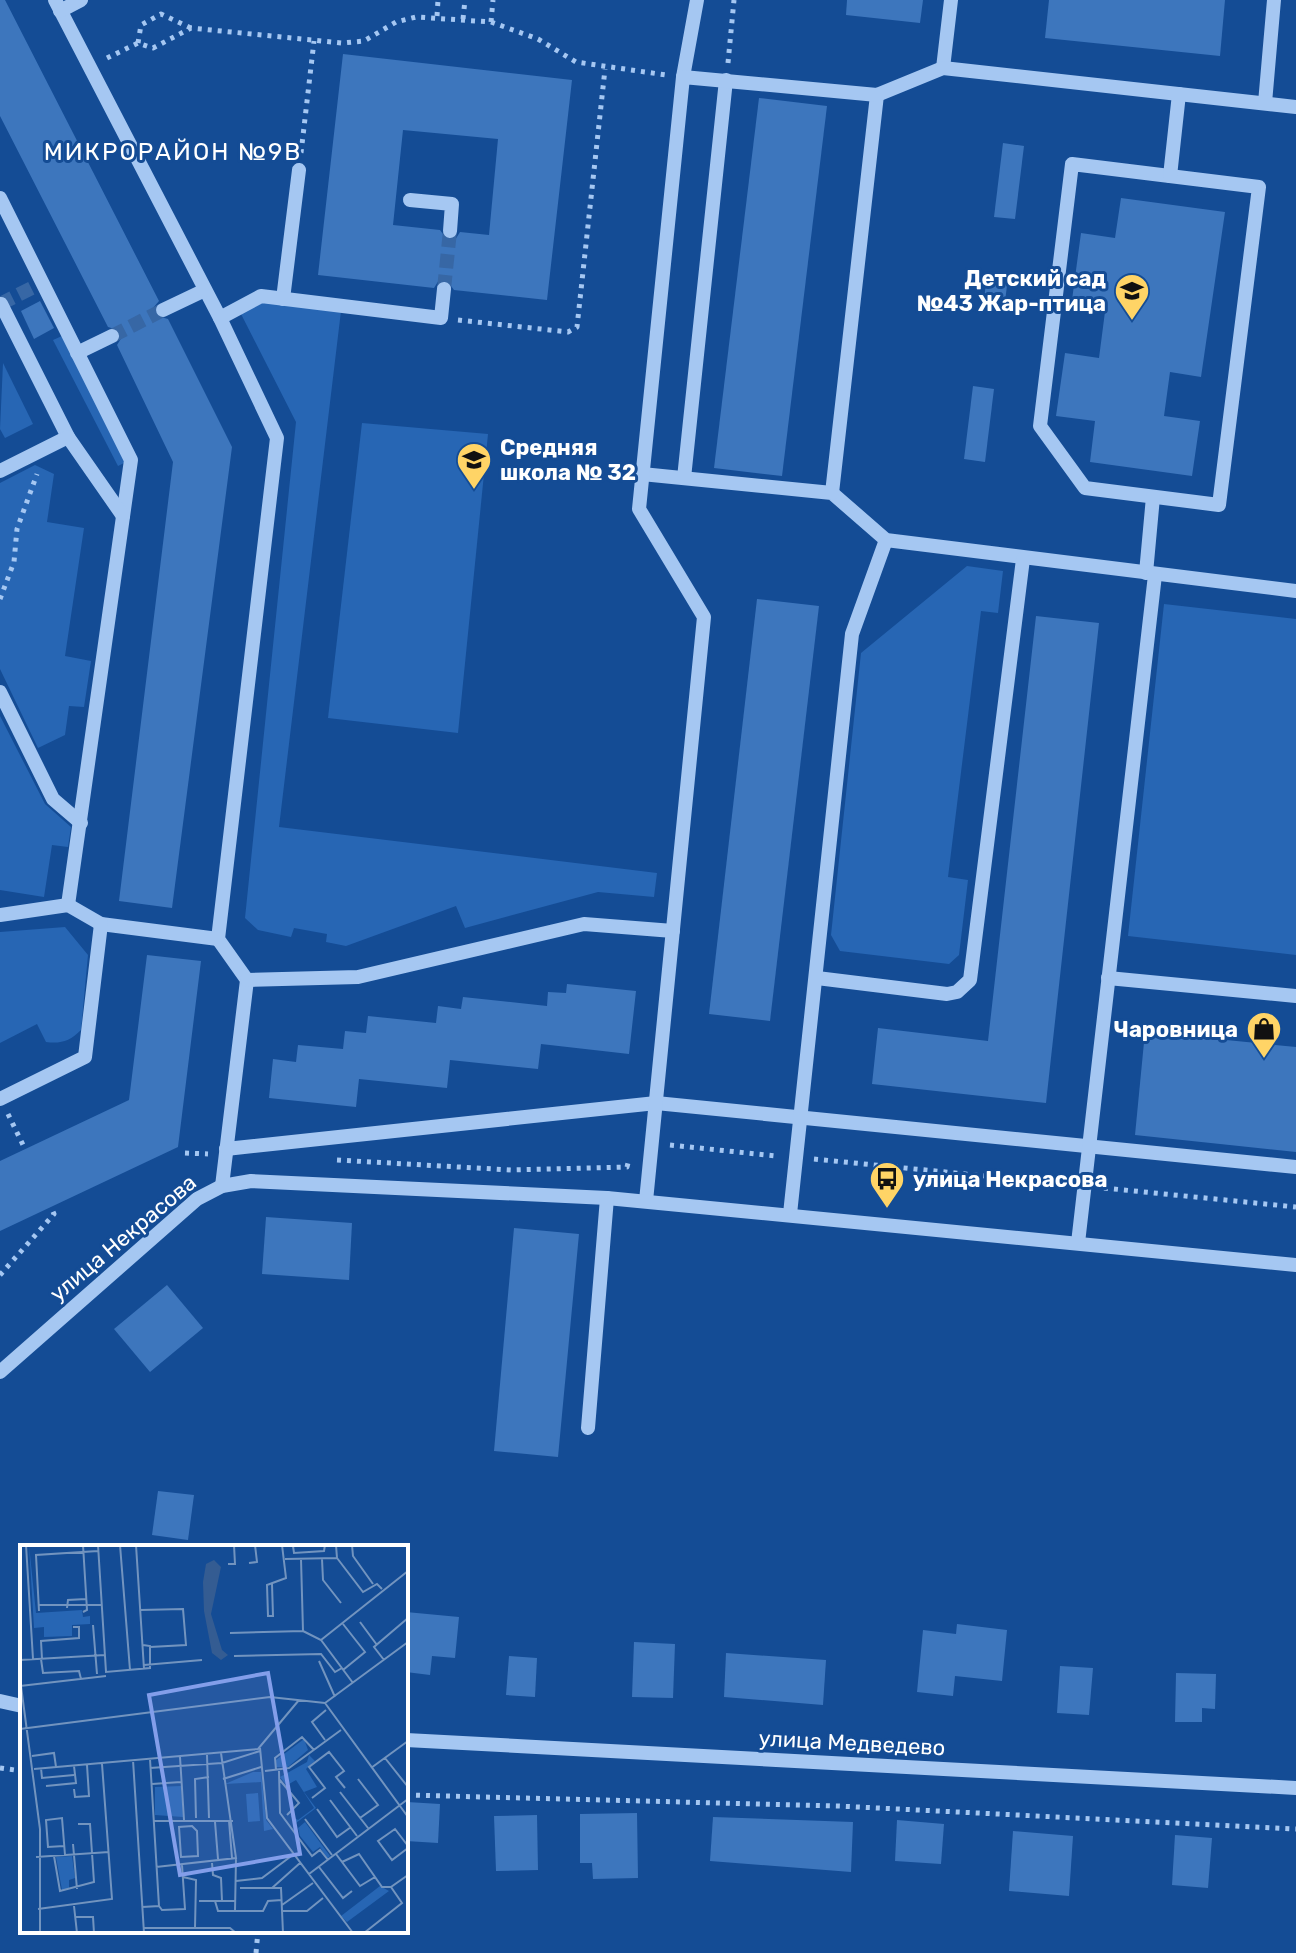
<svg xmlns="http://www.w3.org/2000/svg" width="1296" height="1953" font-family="Rubik,sans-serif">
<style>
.green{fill:#2766b4}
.building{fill:#3d76bd;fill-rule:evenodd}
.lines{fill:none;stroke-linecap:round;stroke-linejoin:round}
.minor-tunnel{stroke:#3767a5;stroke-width:14;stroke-dasharray:14 7;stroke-linecap:butt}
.path{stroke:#a5c7f2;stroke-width:5;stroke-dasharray:4 6;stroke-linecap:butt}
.minor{stroke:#a5c7f2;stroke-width:14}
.labels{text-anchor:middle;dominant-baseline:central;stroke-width:6;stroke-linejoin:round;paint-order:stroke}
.poi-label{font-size:22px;font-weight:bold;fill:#fff;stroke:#144c95;text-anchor:end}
.street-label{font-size:22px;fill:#fff;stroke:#144c95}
.neighbourhood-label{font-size:24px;letter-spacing:2px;fill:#fff;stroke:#144c95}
.inset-road{fill:none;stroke:#7294bf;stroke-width:2}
.view{fill:#839eea;fill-opacity:0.15;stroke:#839eea;stroke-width:4}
.inset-edge{fill:none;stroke:#fff;stroke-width:4}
</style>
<rect width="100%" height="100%" fill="#144c95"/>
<g class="green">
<polygon points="263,300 341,311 279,827 657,873 654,897 598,892 465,928 456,906 346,946 326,942 327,934 294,928 291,937 258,930 245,918 296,422 240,312"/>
<polygon points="62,336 126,462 118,466 53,340"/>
<polygon points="3,363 33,424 5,438 0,429"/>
<polygon points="362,423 488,434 458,733 328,718"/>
<polygon points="35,465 54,474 47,522 84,528 65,656 91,661 84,707 69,706 65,735 38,748 0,669 0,483"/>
<polygon points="967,566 1003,571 998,613 981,611 948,877 968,880 959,955 949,964 840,951 831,935 861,653"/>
<polygon points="1164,604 1296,619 1296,955 1128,936"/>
<polygon points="0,716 45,804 71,827 68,847 52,845 44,897 0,890"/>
<path d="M65,927L88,955L81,1030C70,1041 61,1044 46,1042L37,1024L0,1043V932Z"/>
</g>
<g class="building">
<polygon points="0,0 5,0 159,301 153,308 154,315 168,319 232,447 172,908 119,901 173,462 117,345 122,337 121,331 108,327 0,116"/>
<polygon points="847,0 923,0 920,23 846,15"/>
<polygon points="1049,0 1225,0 1220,56 1045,38"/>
<path d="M343,54L572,80L547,300L454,290L446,279L439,280L434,288L318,275ZM403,130L498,139L489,235L460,232L455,240L448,241L440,230L393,225Z"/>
<polygon points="759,98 827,106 782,476 714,468"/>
<polygon points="1003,143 1024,146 1015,219 994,217"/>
<polygon points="1121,198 1225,212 1201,377 1170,372 1164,416 1200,421 1192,476 1090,462 1095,421 1056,416 1065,353 1099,358 1106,304 1072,300 1081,233 1115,238"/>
<polygon points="987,274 1008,277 1004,310 983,308"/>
<polygon points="40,301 54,328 34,339 21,311"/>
<polygon points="973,386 994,389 985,462 964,459"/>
<polygon points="757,599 819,606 770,1021 709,1014"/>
<polygon points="1036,616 1099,623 1046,1103 872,1084 878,1028 988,1041"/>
<polygon points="147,955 201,961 178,1147 0,1231 0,1161 129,1100"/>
<polygon points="567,984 636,991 629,1054 541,1044 538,1069 450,1060 447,1088 359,1079 356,1107 269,1098 273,1059 296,1062 298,1045 343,1049 345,1031 366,1033 368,1016 436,1023 438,1006 461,1009 463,997 547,1006 548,992 566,993"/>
<polygon points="1145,1032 1296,1047 1296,1152 1135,1135"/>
<polygon points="266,1217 352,1223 349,1280 262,1274"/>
<polygon points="514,1228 579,1234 558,1457 494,1451"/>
<polygon points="167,1285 203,1328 150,1372 114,1329"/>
<polygon points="158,1491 194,1495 188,1540 152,1535"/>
<polygon points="406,1612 459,1617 455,1658 432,1656 430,1675 406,1672"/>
<polygon points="957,1624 1007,1630 1002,1681 955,1676 953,1696 917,1692 923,1630 956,1634"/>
<polygon points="634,1642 675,1644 673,1698 632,1697"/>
<polygon points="726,1653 826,1660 823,1705 724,1697"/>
<polygon points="509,1656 537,1658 535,1697 506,1695"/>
<polygon points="1060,1666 1093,1668 1089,1715 1057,1713"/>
<polygon points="1176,1673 1216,1674 1215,1709 1202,1708 1202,1722 1175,1722"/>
<polygon points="407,1802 440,1804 438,1843 406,1841"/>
<polygon points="637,1813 638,1878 593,1879 592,1863 580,1863 580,1814"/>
<polygon points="537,1815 538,1870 496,1871 494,1816"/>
<polygon points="713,1817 853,1822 851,1872 710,1861"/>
<polygon points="897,1820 944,1824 941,1864 895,1861"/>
<polygon points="1013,1831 1073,1836 1069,1896 1009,1891"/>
<polygon points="1175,1835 1212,1838 1208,1888 1172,1885"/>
</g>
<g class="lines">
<g class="minor-tunnel">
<polyline points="444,289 450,231"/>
<polyline points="0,304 42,283"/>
<polyline points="112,336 163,310"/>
</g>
<g class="path">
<polyline points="437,16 438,0"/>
<polyline points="463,19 465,0"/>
<polyline points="491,22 493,0"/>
<polyline points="138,43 141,25 161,14 191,28"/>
<polyline points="107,58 138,43 153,48 191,28 342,43 364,41 396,22 416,17 491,22 538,39 576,62 666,75"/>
<polyline points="728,63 734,0"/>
<polyline points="301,153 314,41"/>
<polyline points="458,320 568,332 577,327 605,69"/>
<polyline points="0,599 14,562 17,529 37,474"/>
<polyline points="8,1114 25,1149"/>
<polyline points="670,1145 776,1156"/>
<polyline points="185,1153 208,1154"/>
<polyline points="814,1159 1066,1184"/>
<polyline points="337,1160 511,1170 627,1167 628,1163"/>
<polyline points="1104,1188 1296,1207"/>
<polyline points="0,1275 54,1214 51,1207"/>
<polyline points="0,1768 22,1771"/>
<polyline points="406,1795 838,1806 1296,1829"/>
<polyline points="256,1953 258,1931"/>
</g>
<g class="minor">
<polyline points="55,0 220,318 277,438 218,939 247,980 222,1186"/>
<polyline points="60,11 81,0"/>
<polyline points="943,68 951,0"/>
<polyline points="683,77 697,0"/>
<polyline points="1265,103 1274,0"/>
<polygon points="1072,164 1259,187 1219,505 1085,488 1040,426"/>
<polyline points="1170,176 1179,94"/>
<polyline points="0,198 131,460 68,905"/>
<polyline points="410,200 452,204 450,231"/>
<polyline points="283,299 299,170"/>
<polyline points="1,304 68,437 123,516"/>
<polyline points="163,310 205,290"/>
<polyline points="220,318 261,296 441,318 444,289"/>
<polyline points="77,353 112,336"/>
<polyline points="0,471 68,437"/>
<polyline points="642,474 832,493 886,540 1296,591"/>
<polyline points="684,478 726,80"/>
<polyline points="832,493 877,95"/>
<polyline points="1146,573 1153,497"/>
<polyline points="0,692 53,799 81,823"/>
<polyline points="0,915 68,905 101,924 218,939"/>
<polyline points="817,978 947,994 957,992 970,980 1023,559"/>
<polyline points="1108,978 1296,996"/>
<polyline points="247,980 358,977 584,924 673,931"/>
<polyline points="0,1099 85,1057 101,924"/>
<polyline points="226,1149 656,1103 1296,1167"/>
<polyline points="646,1201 704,617 639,509 683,77 877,95 943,68 1296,107"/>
<polyline points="790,1214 852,634 886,540"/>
<polyline points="1078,1243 1155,575"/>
<polyline points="0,1372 197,1199 222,1186 251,1181 607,1198 1296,1265"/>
<polyline points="588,1428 607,1198"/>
<polyline points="0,1701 22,1706"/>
<polyline points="406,1740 1296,1788"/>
</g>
</g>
<defs>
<symbol id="school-pin" viewBox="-11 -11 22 30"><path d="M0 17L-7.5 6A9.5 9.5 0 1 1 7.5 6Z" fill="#ffd466" stroke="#144c95"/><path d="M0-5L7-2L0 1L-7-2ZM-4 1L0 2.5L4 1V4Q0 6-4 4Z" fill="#111"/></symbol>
<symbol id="shop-pin" viewBox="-11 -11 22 30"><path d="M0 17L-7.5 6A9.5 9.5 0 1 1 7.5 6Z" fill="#ffd466" stroke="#144c95"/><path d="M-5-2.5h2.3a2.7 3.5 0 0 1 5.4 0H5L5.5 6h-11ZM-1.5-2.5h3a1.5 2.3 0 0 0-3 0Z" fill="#111"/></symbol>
<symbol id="bus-pin" viewBox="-11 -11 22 30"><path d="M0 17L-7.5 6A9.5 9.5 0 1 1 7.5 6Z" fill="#ffd466" stroke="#144c95"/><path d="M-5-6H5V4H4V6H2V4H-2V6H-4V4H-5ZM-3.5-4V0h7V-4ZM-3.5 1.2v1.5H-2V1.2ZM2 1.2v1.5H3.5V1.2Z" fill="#111"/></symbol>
</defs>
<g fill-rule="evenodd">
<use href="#school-pin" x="1112" y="271" width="40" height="54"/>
<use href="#school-pin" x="454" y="440" width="40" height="54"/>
<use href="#shop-pin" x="1244" y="1009" width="40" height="54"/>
<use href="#bus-pin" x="867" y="1159" width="40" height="54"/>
</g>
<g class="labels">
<g class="poi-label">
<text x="1106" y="278">Детский сад<tspan x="1106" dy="25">№43 Жар-птица</tspan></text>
<text x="500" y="447" text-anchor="start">Средняя<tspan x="500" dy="25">школа № 32</tspan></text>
<text x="1238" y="1029">Чаровница</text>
<text x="913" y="1179" text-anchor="start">улица Некрасова</text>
</g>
<g class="street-label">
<text transform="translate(123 1238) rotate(-40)">улица Некрасова</text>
<text transform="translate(852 1743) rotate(3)">улица Медведево</text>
</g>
<g class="neighbourhood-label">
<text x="173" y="152">МИКРОРАЙОН №9В</text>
</g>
</g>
<g transform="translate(20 1545)">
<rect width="388" height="388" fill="#144c95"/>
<path d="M9,0L16,68L62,65L63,72L70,71V79L52,80V91L24,92V82L14,83ZM284,194L288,205L268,222H256V215ZM289,210L295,216L286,224L297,242L284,247L296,263L276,278L270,270L278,275L294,263L276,235L269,239L270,245L260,232L287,217ZM233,227H241L246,275L253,284L244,286L241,237L205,239ZM161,241L163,272L135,270V242ZM238,248L240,276L228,277L226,249ZM285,277L310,311L307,314L300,302L293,307L280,291L278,283ZM52,311L55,333L49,335V344L42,345L36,312ZM360,341L369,346L327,377L321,371Z" fill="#2766b4"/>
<path d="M194,15L201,22L191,69L202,105L208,110L201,115L192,108L184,66L183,37L186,19Z" fill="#345c92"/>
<path class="inset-road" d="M6,0L13,114M78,0L86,127L130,123V101L123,100M100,0L110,125M116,0L124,124M264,0H289M316,0L317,13L343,47L357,39L362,44M332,0L333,11L353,39M273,1L274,8L304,6L305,0M265,14L317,13M281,14L283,86L301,95L333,138M302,14L303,35L321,58M229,18L237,17L235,0M208,19H215L214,0M252,39L253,71H248L247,40L266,33L262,0M19,60H82M47,63L48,55L66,54M120,65L163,64L166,100L130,102M19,66L16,10L78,6M63,67L67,65L63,0M340,77L357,100M323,79L345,107L323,125M73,80L77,129M210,88L283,86M301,95L388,26M214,111L301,109L315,127L322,123M21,114L23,128L59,126L61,134M22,114L21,96L59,93V82H53M0,115L85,110M364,115L354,102L388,73M299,116L315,152M124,120L182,115M0,141L86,131M1,141L20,284V388M305,158L388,272M305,158L388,97M0,184L250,152L305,158M305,195L292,177L306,165M240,203L247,273L333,388M187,210L189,273M12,211L34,208L36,222M160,212L164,275M365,213L388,242M113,215L124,388M21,223L22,233L54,230M130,223L202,218L240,206M351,223L388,196M14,224L238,204L279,155M256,225L255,213L282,192L294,205M245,226L269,223L321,185M259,226L260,268L292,311L300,305L308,315M203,234L241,222M259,234L279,258L267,270M338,234L358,260L340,273M132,239L161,237M26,241L56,238L54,221M54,244L55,252L69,251L67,220M320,247L348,283M292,253L305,243L289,222L309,207L324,226L316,232L325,243M310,255L337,291M297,264L317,292L331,282M176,273L175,234L189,232M285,274L312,310M134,276H213M209,276L212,313M195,277L198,314M172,281L177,286L178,311L161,312L159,282ZM53,299L57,344M44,301L28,302L26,275L42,273L45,310M388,301L375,284L358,296L372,315L388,303M316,309L340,341L355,332M34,311L40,346L74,337L70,279H58M16,312L89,307M322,317L339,309L362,342H371M192,318L193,330L201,333L202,356M136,322L216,313L201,208M299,322L323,353L332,346M289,329L388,254M163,332L176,335L175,383M216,336L242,333L274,309M220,343H261L263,388M252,343L280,318M179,356H215M195,356L198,366H243L248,356L262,355M262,360L293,338M54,361L57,388M139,361L142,365L165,364L162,320M122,362L139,361L130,214M18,364L92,354L82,219M215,366L216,313M262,366H287L303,353M55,372H73L74,388M124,383H210L216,388M344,388L382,358L371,342L388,330"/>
<path class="view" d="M248,128L280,309L160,330L129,150Z"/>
<rect width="388" height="388" class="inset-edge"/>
</g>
</svg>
